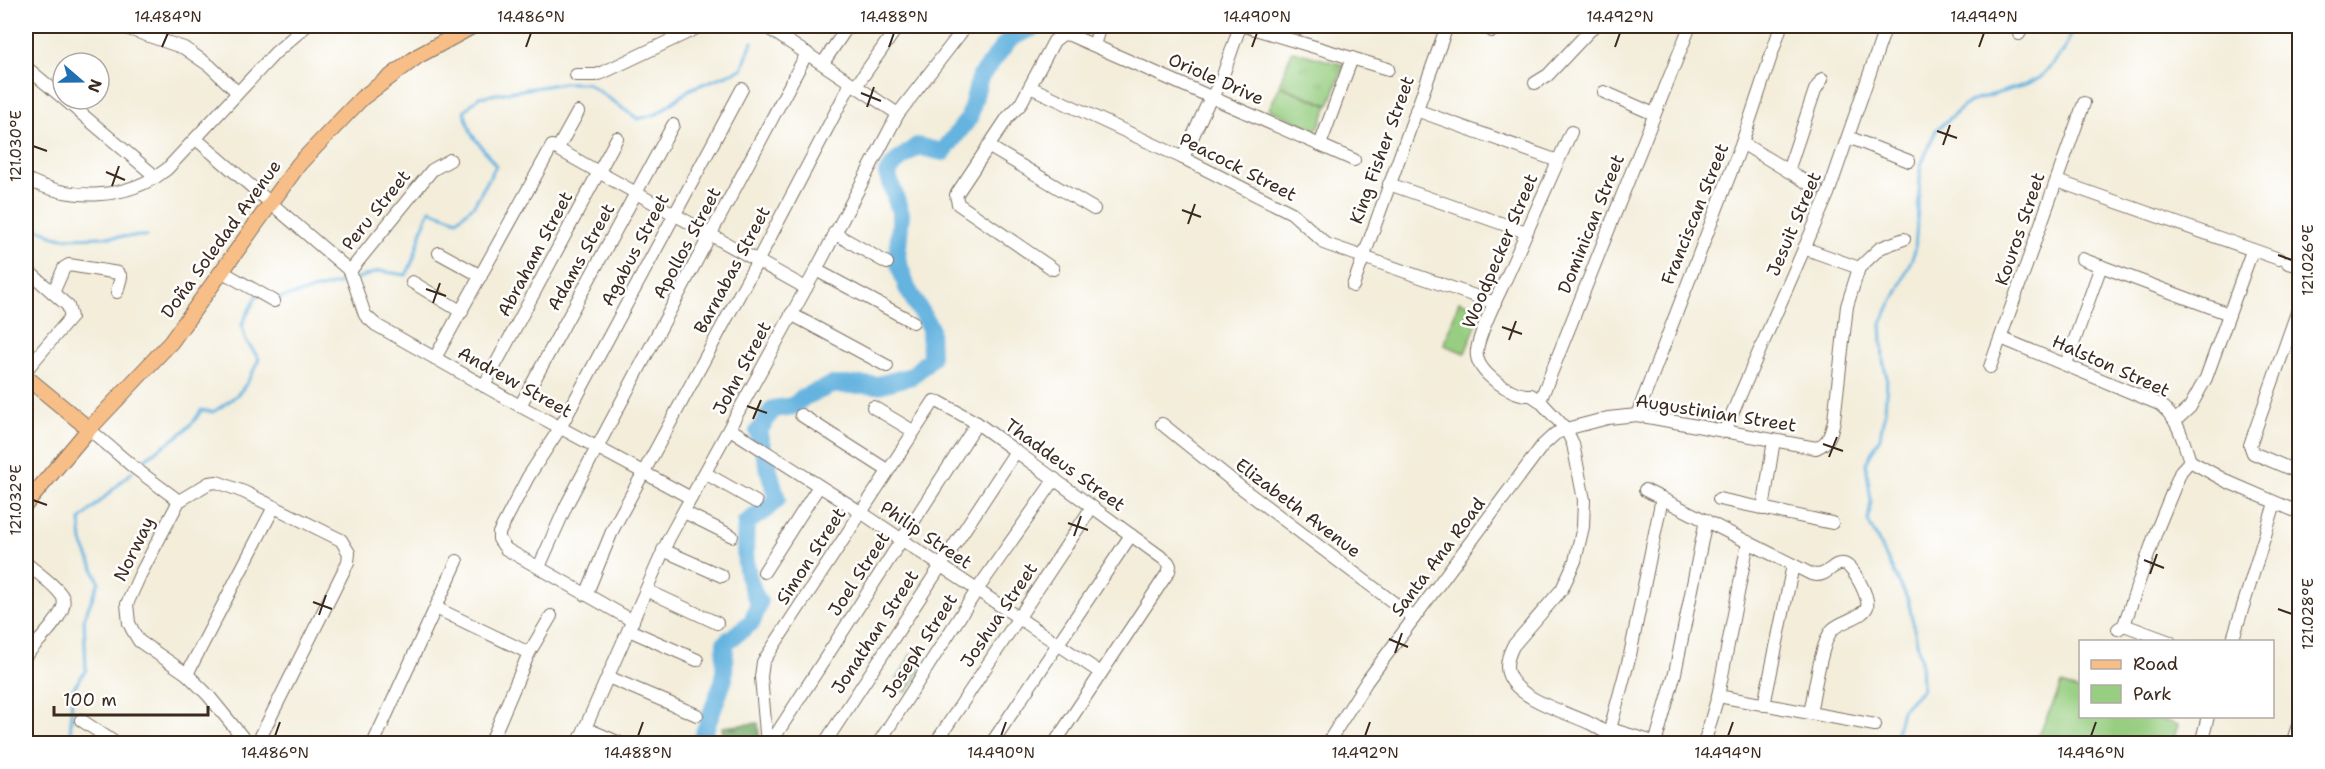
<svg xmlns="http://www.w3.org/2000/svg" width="2325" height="769" font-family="'Shantell Sans',sans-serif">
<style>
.green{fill:#97ce81;stroke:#697c50;stroke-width:1.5}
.forest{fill:url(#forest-firs);stroke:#5a6e46;stroke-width:1.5}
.park{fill:url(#park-tufts);stroke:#697c50;stroke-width:1.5}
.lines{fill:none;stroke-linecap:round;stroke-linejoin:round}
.stream{stroke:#65b3df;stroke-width:3}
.river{stroke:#65b3df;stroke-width:18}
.minor-casing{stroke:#7b6e60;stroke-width:14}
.major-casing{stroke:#7b6e60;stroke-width:17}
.minor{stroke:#fff;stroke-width:12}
.major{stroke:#f7be88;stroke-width:15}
.ticks{fill:none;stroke:#3b2a1e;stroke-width:2}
.labels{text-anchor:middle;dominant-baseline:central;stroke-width:5;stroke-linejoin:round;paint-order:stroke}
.street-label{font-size:18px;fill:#3b2a1e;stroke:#fff}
.neatline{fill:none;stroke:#3b2a1e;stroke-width:2}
.ticks-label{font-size:15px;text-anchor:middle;fill:#3b2a1e}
</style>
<defs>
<pattern id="forest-firs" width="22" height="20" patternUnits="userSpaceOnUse" patternTransform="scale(1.5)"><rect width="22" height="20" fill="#79b16f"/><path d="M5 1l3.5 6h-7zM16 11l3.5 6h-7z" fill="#64905b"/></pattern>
<pattern id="park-tufts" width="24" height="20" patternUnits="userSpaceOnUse" patternTransform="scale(1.5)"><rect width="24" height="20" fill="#97ce81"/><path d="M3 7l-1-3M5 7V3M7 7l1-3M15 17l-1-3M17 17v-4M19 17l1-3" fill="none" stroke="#83b16f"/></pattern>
</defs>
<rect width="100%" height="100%" fill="#fff"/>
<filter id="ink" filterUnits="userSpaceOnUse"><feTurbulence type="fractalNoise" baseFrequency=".0167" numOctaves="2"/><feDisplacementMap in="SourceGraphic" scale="12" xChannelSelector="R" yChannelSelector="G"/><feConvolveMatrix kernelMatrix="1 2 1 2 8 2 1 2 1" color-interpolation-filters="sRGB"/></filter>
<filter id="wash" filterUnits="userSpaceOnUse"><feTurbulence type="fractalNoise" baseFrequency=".008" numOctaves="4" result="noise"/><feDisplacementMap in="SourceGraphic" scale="24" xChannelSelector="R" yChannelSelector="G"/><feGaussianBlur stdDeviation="1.35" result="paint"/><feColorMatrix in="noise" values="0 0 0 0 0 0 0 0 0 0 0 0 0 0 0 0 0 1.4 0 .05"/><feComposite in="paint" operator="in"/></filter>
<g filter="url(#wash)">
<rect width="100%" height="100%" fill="#f3edda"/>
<g class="green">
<polygon points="1280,86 1328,106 1317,130 1269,109"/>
<polygon points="1459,301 1482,310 1465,353 1444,345"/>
<polygon points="2062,684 2080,691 2080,716 2154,717 2178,725 2172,743 2035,743"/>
</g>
<g class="forest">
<polygon points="911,654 926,663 907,692 893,687"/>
<polygon points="758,723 760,743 724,743 722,727"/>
</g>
<polygon class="park" points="1292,51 1344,65 1329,105 1279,85"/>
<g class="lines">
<g class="stream">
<polyline points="26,223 54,236 63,238 147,236"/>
<path d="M355,279L380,271L406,275C418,255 419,231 430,210L457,220L474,205L496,166L471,133L464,111L479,97L564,83H587L638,119L657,114L690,89L742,69L752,42"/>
<polyline points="277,299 349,281"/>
<path d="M139,464C160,445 189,435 201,410L213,412C241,395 246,388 259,359L245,339L242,324L257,295"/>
<polyline points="70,744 72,690 86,670 84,618 99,582 82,542 80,520 133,471"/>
<polyline points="1894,744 1902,710 1922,689 1921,661 1908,600 1868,521 1871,501 1866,463 1880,437 1885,411 1887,378 1883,360 1881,323 1899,289 1915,251 1921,165 1936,130 1969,102 2018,87 2040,78 2063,52 2075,26"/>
</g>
<path class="river" d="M700,744L724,679L725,643L752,622L759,603C744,575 744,554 746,523L765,510L777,499L758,432L773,409L793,406L804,397L832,385H878L912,376L931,358L930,328L907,288L897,258L901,214L887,173L895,163L917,146L943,152L969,118L980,77L1010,38L1036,26"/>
</g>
</g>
<g filter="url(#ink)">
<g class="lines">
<defs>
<g id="minor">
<polyline points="120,26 184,48 210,66 237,92"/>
<polyline points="1245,26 1388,69"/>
<polyline points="771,30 898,114"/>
<polyline points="1492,31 1498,26"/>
<polyline points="2019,34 2023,26"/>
<polyline points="783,37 792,26"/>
<polyline points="1094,45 1100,26"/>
<polyline points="823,63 848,26"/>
<polyline points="26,67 63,98"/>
<polyline points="576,75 596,75 604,72 701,26"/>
<polyline points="1535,83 1548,75 1594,26"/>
<polyline points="856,86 898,26"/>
<polyline points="1030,87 1183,158 1292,213 1326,244 1495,303"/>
<polyline points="1604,92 1654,114"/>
<polyline points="64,99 156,177"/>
<polyline points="1416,110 1558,161"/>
<polyline points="1848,137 1909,161"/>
<polyline points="196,139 350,271 432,170 450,160"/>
<polyline points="1742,143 1816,188"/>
<polyline points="1320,145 1352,58"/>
<polyline points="988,146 1094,209"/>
<polyline points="558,148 578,112"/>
<polyline points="1183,158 1206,107 1221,81 1240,26"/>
<polyline points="1788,171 1815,90 1822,79"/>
<path d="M26,179C71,201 126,201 167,169L275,53L306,26"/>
<polyline points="2057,181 2279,259"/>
<polyline points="1389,184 1526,232"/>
<polyline points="834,233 887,263"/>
<polyline points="1804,248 1859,268"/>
<polyline points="439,253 481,276"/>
<polyline points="2082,259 2229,314"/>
<polyline points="2288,263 2300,266"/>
<polyline points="26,269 68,306 71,317 26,370"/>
<polyline points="1053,269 958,204 956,195 1008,117 1020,105 1054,41 1063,34 1070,35 1354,160"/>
<polyline points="816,270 913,322"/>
<polyline points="221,271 274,301"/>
<polyline points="350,271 365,315 376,325 520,406 691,498"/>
<polyline points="412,282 462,312"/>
<polyline points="1353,286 1447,26"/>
<polyline points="53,293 64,268 69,265 118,273 121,277 117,292"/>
<polyline points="2300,304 2250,445 2253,453 2300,473"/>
<polyline points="791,314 887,366"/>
<path d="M2001,338L2159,404C2179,419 2182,438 2190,461L2228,482L2300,513"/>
<polyline points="435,358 552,146 806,288"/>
<polyline points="2066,364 2101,266"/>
<polyline points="1990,367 2084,103"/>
<polyline points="484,386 617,138"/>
<path d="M1540,401L1531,395C1513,397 1473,372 1477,350C1480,330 1499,294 1508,274C1529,227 1550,180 1571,132"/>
<polyline points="520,406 673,125"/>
<polyline points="873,407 913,431"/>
<polyline points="801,415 887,470"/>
<polyline points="1637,415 1742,143 1781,26"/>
<polyline points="2176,420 2190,407 2206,378 2252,251"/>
<polyline points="1162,424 1239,486 1414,618"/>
<polyline points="89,429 132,466 179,501"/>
<polyline points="730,429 865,515 1101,673"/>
<polyline points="1724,432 1828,194 1886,26"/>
<polyline points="705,473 756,502"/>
<path d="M1645,490L1811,574C1828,579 1832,561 1844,564C1853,566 1870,598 1867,607C1862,618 1841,621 1833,629C1821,640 1814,695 1810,713"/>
<polyline points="1719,499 1832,523"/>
<polyline points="1763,509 1774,440"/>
<polyline points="684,512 732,536"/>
<polyline points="663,550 722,576"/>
<path d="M26,563C35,571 59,588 63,598C69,614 35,644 26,655"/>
<polyline points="539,567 567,504 807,53"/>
<polyline points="764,572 819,486"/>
<polyline points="646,590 717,623"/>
<polyline points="586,595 613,529 758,260 851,83"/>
<polyline points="436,608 529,653"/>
<polyline points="633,621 506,549 499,539 499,533 528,477 560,428 742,89"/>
<polyline points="2124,625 2170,642"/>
<polyline points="2118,629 2124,625 2156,532 2181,471 2190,461"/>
<polyline points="629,630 697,660"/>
<polyline points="2232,642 2275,503"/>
<polyline points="187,674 274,507"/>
<polyline points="608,677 697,715"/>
<polyline points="1718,696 1875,725"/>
<polyline points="1764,705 1793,565"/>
<polyline points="81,720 117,744"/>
<polyline points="585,728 622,744"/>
<polyline points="1610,729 1660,744"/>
<path d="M1609,733C1600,731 1597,726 1589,723C1566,712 1516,699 1508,673C1505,664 1509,654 1513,646L1562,589L1575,561L1583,527L1584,500L1573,444L1566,429L1540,401L1690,26"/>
<polyline points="248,744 208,695 187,674 139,641 133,631 129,623 127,604 140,575 179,501 209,483 217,482 244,492 341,540 349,553 348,562 257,744"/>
<polyline points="373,744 457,561"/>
<polyline points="490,744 529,653 551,616"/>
<polyline points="578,744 669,538 816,270 898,114 966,26"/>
<polyline points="767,744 761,677 763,662 934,401 939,402 977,423 1168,562 1170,566 1169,571 1054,744"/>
<polyline points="770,744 977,423"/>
<polyline points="824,744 1016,451"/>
<polyline points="878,744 977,590 1055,479"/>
<polyline points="935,744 1092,507"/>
<polyline points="991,744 1131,535"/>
<path d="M1327,744L1367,681L1542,446L1555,434L1566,429L1608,418L1637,415L1816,448C1830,442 1831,433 1834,420L1847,306L1859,268L1880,248L1904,239"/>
<polyline points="1606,744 1630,655 1662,498"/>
<polyline points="1655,744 1675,673 1706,520"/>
<polyline points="1704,744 1718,696 1748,542"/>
<polyline points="2201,744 2208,716"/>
<polyline points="2292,744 2300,719"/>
</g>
<g id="major">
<polyline points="26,377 89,429"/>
<polyline points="26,504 89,429 171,342 299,164 362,98 418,56 473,26"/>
</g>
</defs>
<use href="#minor" class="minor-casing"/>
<use href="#major" class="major-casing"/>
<use href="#minor" class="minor"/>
<use href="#major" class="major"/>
</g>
</g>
<path class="ticks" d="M162,47L168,33M526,47L531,33M889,47L894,33M1252,47L1257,33M1615,47L1620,33M1979,47L1984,33M861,93L881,101M867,107L874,87M1937,131L1957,138M1943,145L1950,125M33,146L47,151M106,172L125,180M112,186L119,166M1182,210L1201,217M1188,224L1195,204M2278,255L2292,260M426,289L446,296M433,303L440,283M1502,327L1522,334M1509,340L1516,321M747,406L767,413M753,419L761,400M1823,444L1843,451M1829,457L1837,437M33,500L47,505M1068,523L1088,530M1074,536L1081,516M2144,560L2164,568M2150,574L2157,554M313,602L332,609M2278,609L2292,614M319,615L326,595M1389,639L1408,647M1395,653L1402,633M275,736L280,722M638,736L643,722M1001,736L1006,722M1365,736L1370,722M1728,736L1733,722M2091,736L2096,722"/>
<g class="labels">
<g class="street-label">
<text transform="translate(1216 79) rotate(24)">Oriole Drive</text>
<text transform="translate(1382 150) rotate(-70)">King Fisher Street</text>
<text transform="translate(1238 167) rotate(27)">Peacock Street</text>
<text transform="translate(376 210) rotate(-51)">Peru Street</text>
<text transform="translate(1695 214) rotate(-68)">Franciscan Street</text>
<text transform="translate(1591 224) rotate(-68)">Dominican Street</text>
<text transform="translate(1794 224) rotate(-67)">Jesuit Street</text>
<text transform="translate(2020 229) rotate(-71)">Kouros Street</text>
<text transform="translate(221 239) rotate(-54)">Doña Soledad Avenue</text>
<text transform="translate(687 243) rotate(-62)">Apollos Street</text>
<text transform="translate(635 250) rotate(-62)">Agabus Street</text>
<text transform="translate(1500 251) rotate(-67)">Woodpecker Street</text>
<text transform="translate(535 254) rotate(-62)">Abraham Street</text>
<text transform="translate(581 257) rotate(-61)">Adams Street</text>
<text transform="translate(732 270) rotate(-62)">Barnabas Street</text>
<text transform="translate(2111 366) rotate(24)">Halston Street</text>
<text transform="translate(742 368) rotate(-62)">John Street</text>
<text transform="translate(515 382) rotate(29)">Andrew Street</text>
<text transform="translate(1716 413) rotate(9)">Augustinian Street</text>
<text transform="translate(1065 465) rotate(36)">Thaddeus Street</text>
<text transform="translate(1298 508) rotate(37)">Elizabeth Avenue</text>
<text transform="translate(926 535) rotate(34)">Philip Street</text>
<text transform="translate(134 549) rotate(-64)">Norway</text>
<text transform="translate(811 556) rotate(-57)">Simon Street</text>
<text transform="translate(1438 557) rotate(-53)">Santa Ana Road</text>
<text transform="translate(859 574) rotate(-57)">Joel Street</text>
<text transform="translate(999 615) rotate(-56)">Joshua Street</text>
<text transform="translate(875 632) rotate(-57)">Jonathan Street</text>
<text transform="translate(920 646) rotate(-57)">Joseph Street</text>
</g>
</g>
<rect width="2325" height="769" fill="none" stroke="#fff" stroke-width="66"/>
<rect x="2079" y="640" width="195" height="78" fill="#ffffff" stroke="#b1aaa5" stroke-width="1.5"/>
<rect x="2091" y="660" width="30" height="9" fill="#f7be88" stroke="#b1aaa5" stroke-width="1.5"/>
<text x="2133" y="670" font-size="18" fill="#3b2a1e">Road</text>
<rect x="2091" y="685" width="30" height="18" fill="#97ce81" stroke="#b1aaa5" stroke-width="1.5"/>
<text x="2133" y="700" font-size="18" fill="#3b2a1e">Park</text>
<g transform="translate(81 81) rotate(110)"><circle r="28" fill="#ffffff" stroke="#b1aaa5" stroke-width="1.5"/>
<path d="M0-4.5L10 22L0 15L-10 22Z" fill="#1f6fb2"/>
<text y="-9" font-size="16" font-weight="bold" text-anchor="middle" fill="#3b2a1e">N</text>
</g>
<path d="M54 706v9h154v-9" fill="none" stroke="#3b2a1e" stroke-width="3"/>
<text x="63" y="706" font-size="18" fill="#3b2a1e" stroke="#ffffff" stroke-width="4.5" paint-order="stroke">100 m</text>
<rect x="33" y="33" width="2259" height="703" class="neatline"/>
<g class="ticks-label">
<text x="168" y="22">14.484°N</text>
<text x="531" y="22">14.486°N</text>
<text x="894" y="22">14.488°N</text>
<text x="1257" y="22">14.490°N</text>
<text x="1620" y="22">14.492°N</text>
<text x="1984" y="22">14.494°N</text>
<text transform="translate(16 146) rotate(-90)" y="5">121.030°E</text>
<text transform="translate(2308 260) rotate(-90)" y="5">121.026°E</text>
<text transform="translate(16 500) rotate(-90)" y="5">121.032°E</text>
<text transform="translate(2308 614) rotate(-90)" y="5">121.028°E</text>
<text x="275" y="758">14.486°N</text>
<text x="638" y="758">14.488°N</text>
<text x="1001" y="758">14.490°N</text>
<text x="1365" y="758">14.492°N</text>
<text x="1728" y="758">14.494°N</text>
<text x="2091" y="758">14.496°N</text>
</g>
</svg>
